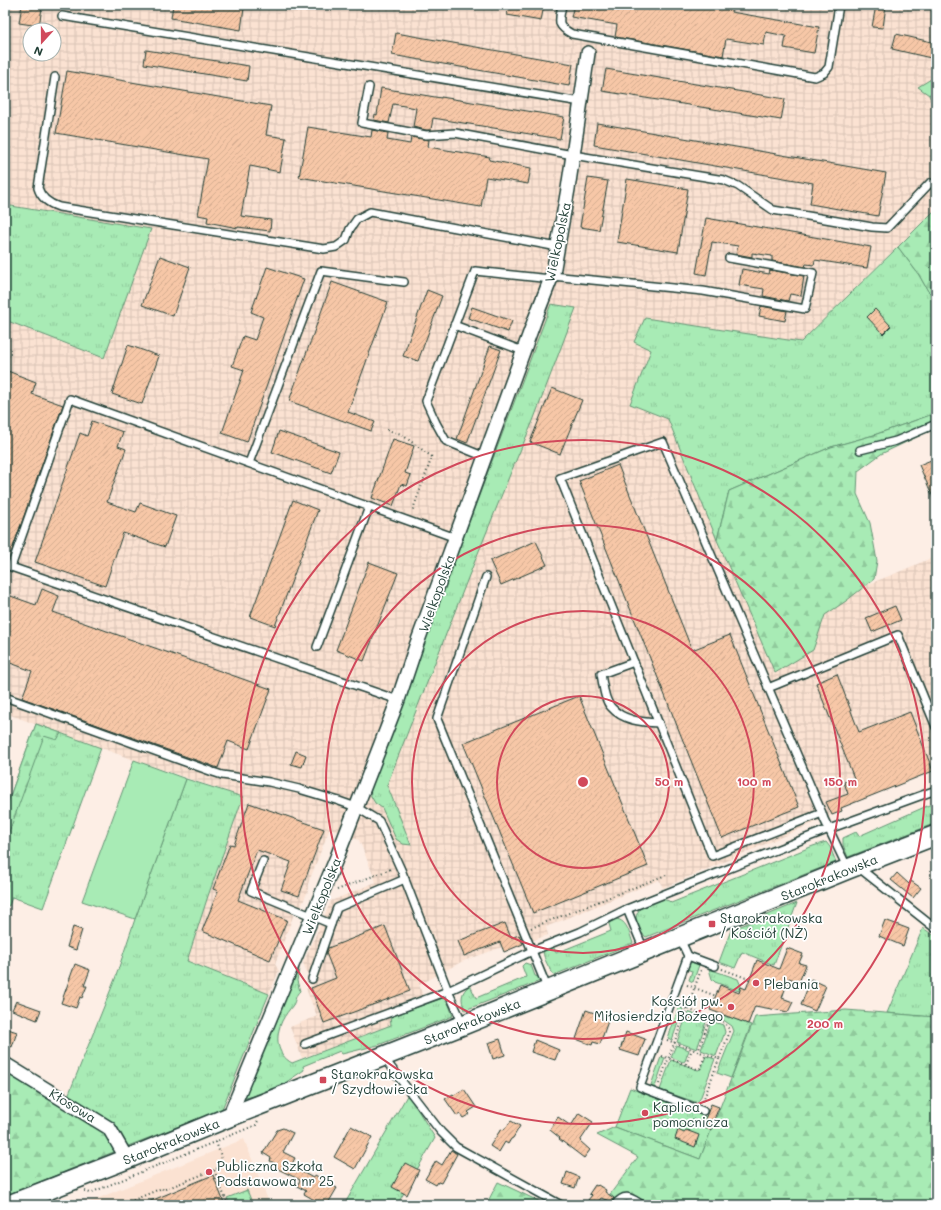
<svg xmlns="http://www.w3.org/2000/svg" width="941" height="1210" font-family="Mali,sans-serif">
<style>
.built{fill:#fbe2d2}
.industrial{fill:url(#industrial-grid);fill-rule:evenodd}
.grass{fill:url(#grass-tufts);stroke:#649474}
.forest{fill:url(#forest-firs);stroke:#649474}
.park{fill:url(#park-crowns);stroke:#649474}
.garden{fill:#a8ebb5;stroke:#649474}
.building{fill:url(#building-hatch);stroke:#1f3d34}
.lines{fill:none;stroke-linecap:round;stroke-linejoin:round}
.lane-casing{stroke:#1f3d34;stroke-width:10}
.street-casing{stroke:#1f3d34;stroke-width:16}
.secondary-casing{stroke:#1f3d34;stroke-width:22}
.path{stroke:#1f3d34;stroke-width:2;stroke-dasharray:1 3;stroke-linecap:butt}
.lane{stroke:#fff;stroke-width:7}
.street{stroke:#fff;stroke-width:13}
.secondary{stroke:#fff;stroke-width:19}
.ring{fill:none;stroke:#d1495b;stroke-width:2}
.poi-dot{fill:#d1495b;stroke:#fff;stroke-width:1.5}
.labels{text-anchor:middle;dominant-baseline:central;stroke-width:3.5;stroke-linejoin:round;paint-order:stroke}
.street-label{font-size:13px;fill:#1f3d34;stroke:#fff}
.poi-label{font-size:13px;fill:#1f3d34;stroke:#fff;text-anchor:start}
.centre{fill:#d1495b;stroke:#fff;stroke-width:2}
.ring-label{font-size:12px;text-anchor:middle;font-weight:bold;fill:#d1495b;stroke:#fff;stroke-width:3.5;stroke-linejoin:round;paint-order:stroke}
</style>
<defs>
<pattern id="industrial-grid" width="8" height="8" patternUnits="userSpaceOnUse"><rect width="8" height="8" fill="#fbe2d2"/><path d="M0 4h8M4 0v8" fill="none" stroke="#d7c3b5"/></pattern>
<pattern id="grass-tufts" width="24" height="20" patternUnits="userSpaceOnUse"><rect width="24" height="20" fill="#a8ebb5"/><path d="M3 7l-1-3M5 7V3M7 7l1-3M15 17l-1-3M17 17v-4M19 17l1-3" fill="none" stroke="#90ca9c"/></pattern>
<pattern id="forest-firs" width="22" height="20" patternUnits="userSpaceOnUse"><rect width="22" height="20" fill="#a8ebb5"/><path d="M5 1l3.5 6h-7zM16 11l3.5 6h-7z" fill="#90ca9c"/></pattern>
<pattern id="park-crowns" width="20" height="18" patternUnits="userSpaceOnUse"><rect width="20" height="18" fill="#a8ebb5"/><path d="M2 6a3 3 0 1 1 6 0M12 15a3 3 0 1 1 6 0" fill="none" stroke="#90ca9c"/></pattern>
<pattern id="building-hatch" width="6" height="6" patternUnits="userSpaceOnUse"><rect width="6" height="6" fill="#f7c7a7"/><path d="M-1 1l2-2M0 6l6-6M5 7l2-2" fill="none" stroke="#d3ac90"/></pattern>
</defs>
<rect width="100%" height="100%" fill="#fdeee5"/>
<filter id="ink" filterUnits="userSpaceOnUse"><feTurbulence type="fractalNoise" baseFrequency=".025" numOctaves="2"/><feDisplacementMap in="SourceGraphic" scale="8" xChannelSelector="R" yChannelSelector="G"/><feConvolveMatrix kernelMatrix="1 2 1 2 8 2 1 2 1" color-interpolation-filters="sRGB"/></filter>
<g filter="url(#ink)">
<polygon class="built" points="244,1139 270,1205 82,1205 89,1202"/>
<path class="industrial" d="M5,5H936V62L934,64L936,66V209L801,342L645,318L652,350L631,404L668,419L717,540L756,629L894,574L936,556V770L841,807L842,811L663,888L659,880L546,927L548,935L528,942L504,952L502,947L461,962L419,985L428,1010L342,1044L302,1058L290,1027L317,1016L306,989L312,985L303,963L331,901L376,882L359,840L330,828L308,884V891L299,911L298,915L294,914L275,964L279,971L269,994L187,961L208,896L243,797L134,760L5,713V320L104,358L150,229L5,205ZM30,30H54V54H30Z"/>
<g class="grass">
<polygon points="936,76 936,90 929,95 918,87"/>
<polygon points="5,205 151,229 104,358 5,320"/>
<polygon points="898,247 919,275 928,291 936,299 936,413 874,435 831,447 729,491 717,540 668,419 630,404 651,350 634,342 645,318 801,342"/>
<polygon points="551,304 576,308 533,421 511,472 468,578 387,785 411,845 403,844 396,839 382,808 375,803 371,796 370,786"/>
<polygon points="36,724 101,748 43,908 12,897 9,906 5,905 5,810"/>
<polygon points="186,779 243,797 208,896 187,961 269,994 222,1109 218,1111 128,1146 117,1126 106,1118 89,1110 68,1096 115,979 135,919"/>
<polygon points="936,802 936,823 848,857 843,845 843,838 856,832 859,836"/>
<path d="M826,842L830,847L836,862L646,937C622,920 645,892 669,901L671,903L813,846Z"/>
<polygon points="797,903 774,965 742,952 735,968 719,962 731,930"/>
<path d="M613,919C627,918 629,933 633,943L554,975C549,968 544,960 543,951L552,947L554,948L556,953L611,931L609,924L610,921Z"/>
<polygon points="923,928 936,937 936,1006 931,1017 887,1013"/>
<polygon points="689,961 699,965 693,982 689,980 692,971 686,969"/>
<path d="M525,963L531,965L535,976L540,977V981L465,1010C460,999 461,992 470,985L476,998L526,977L522,966Z"/>
<path d="M298,965L299,969L297,981L300,991C295,995 296,1000 293,1005C289,1010 285,1015 282,1021C275,1037 276,1054 292,1063L391,1025L390,1017L392,1014L406,1011L443,998C449,1001 450,1009 453,1016L378,1045L342,1054L340,1051L303,1066L304,1070L285,1083L254,1096L245,1098L244,1095Z"/>
<polygon points="709,969 738,979 741,986 739,991 715,982 712,979"/>
<polygon points="679,1007 683,1009 672,1040 668,1038"/>
<polygon points="688,1012 707,1019 697,1049 677,1042"/>
<polygon points="723,1015 729,1018 730,1017 751,1025 731,1078 717,1073 734,1031 732,1026 722,1019"/>
<polygon points="711,1021 723,1025 725,1032 716,1056 701,1050"/>
<polygon points="676,1045 689,1050 685,1061 683,1062 671,1057"/>
<polygon points="706,1056 715,1059 700,1099 698,1101 695,1102 660,1090 671,1060 698,1070 701,1069"/>
<polygon points="661,1057 665,1058 654,1090 650,1088"/>
<polygon points="630,1088 715,1120 700,1159 615,1127"/>
<polygon points="408,1094 435,1138 397,1205 344,1205"/>
</g>
<g class="forest">
<polygon points="936,90 936,112 929,95"/>
<polygon points="936,209 936,299 928,291 919,275 898,247"/>
<polygon points="936,413 936,428 881,454 858,471 857,494 870,523 877,561 874,579 846,601 825,615 813,650 775,673 717,540 729,491 831,447 874,435"/>
<polygon points="36,724 61,733 57,740 44,736 5,843 5,810"/>
<polygon points="846,1010 936,1017 936,1205 602,1205 638,1157 597,1135 615,1127 700,1159 755,1017"/>
<polygon points="5,1070 105,1130 116,1151 5,1196"/>
<polygon points="498,1182 547,1205 486,1205"/>
</g>
<polygon class="park" points="247,1190 253,1205 230,1205 227,1198"/>
<polygon class="garden" points="134,760 186,779 135,919 82,901"/>
<g class="building">
<polygon points="22,5 42,8 39,26 19,23"/>
<polygon points="173,5 225,5 244,8 241,30 171,18"/>
<polygon points="509,5 544,5 541,21 507,15"/>
<polygon points="574,5 732,5 731,12 819,27 814,53 784,48 786,36 766,32 764,45 726,39 723,56 615,37 617,25 571,17"/>
<polygon points="876,5 886,5 883,28 872,27"/>
<polygon points="396,33 573,64 569,86 392,55"/>
<polygon points="896,34 936,43 935,59 892,49"/>
<polygon points="146,50 249,66 247,81 144,64"/>
<polygon points="606,69 785,99 781,120 602,91"/>
<polygon points="67,71 271,106 266,135 286,138 280,172 250,166 241,216 271,220 270,231 238,227 238,228 207,222 208,217 198,215 208,159 56,133"/>
<polygon points="381,88 441,98 441,97 564,117 560,139 433,118 431,130 426,130 413,127 416,108 393,104 389,123 374,120 375,114 377,115"/>
<polygon points="597,123 886,173 878,216 810,204 813,183 594,145"/>
<polygon points="308,127 371,137 372,130 388,133 387,140 410,144 411,137 429,140 428,147 490,157 489,160 531,168 528,184 486,177 481,207 299,177"/>
<polygon points="588,178 608,181 599,230 580,227"/>
<polygon points="627,179 688,189 678,252 617,242"/>
<polygon points="706,218 871,247 867,268 815,260 814,265 806,264 805,267 772,261 772,256 752,253 752,257 736,254 738,246 712,242 706,275 696,273"/>
<polygon points="160,256 190,267 173,316 142,305"/>
<polygon points="267,267 304,279 247,442 222,433 244,370 232,366 243,336 255,340 263,317 251,312"/>
<polygon points="742,269 769,274 770,270 804,276 801,296 790,294 788,301 763,296 764,289 739,285"/>
<polygon points="332,282 388,302 348,412 375,422 371,431 289,401"/>
<polygon points="427,290 442,296 418,361 403,356"/>
<polygon points="761,306 787,311 785,321 759,316"/>
<polygon points="472,307 512,321 508,332 468,318"/>
<polygon points="875,309 891,326 883,334 867,317"/>
<polygon points="128,345 159,356 142,404 112,394"/>
<polygon points="490,346 501,350 467,443 457,439"/>
<polygon points="5,370 36,382 32,394 63,405 11,553 5,551"/>
<polygon points="552,388 582,400 560,454 530,442"/>
<polygon points="92,421 123,432 118,446 126,449 107,502 136,512 140,503 176,516 165,547 123,533 105,586 35,562 80,433 87,436"/>
<polygon points="279,431 339,452 331,473 272,452"/>
<polygon points="393,439 414,446 405,473 411,475 407,486 401,484 393,506 372,498"/>
<polygon points="936,458 936,504 919,465"/>
<polygon points="618,465 692,650 730,635 799,807 722,838 579,481"/>
<polygon points="293,500 318,510 275,626 250,617"/>
<polygon points="536,541 547,565 501,585 490,561"/>
<polygon points="369,562 398,573 364,661 336,650"/>
<polygon points="42,589 59,596 53,612 271,689 249,749 228,741 218,768 22,698 32,671 5,661 5,594 36,605"/>
<polygon points="895,606 901,620 872,632 866,618"/>
<polygon points="837,674 859,732 910,712 933,771 841,808 842,811 832,815 826,802 848,794 844,782 854,778 816,683"/>
<polygon points="579,696 648,866 533,913 463,743"/>
<polygon points="296,751 306,755 302,767 291,764"/>
<polygon points="249,803 324,829 299,896 281,890 291,862 257,850 238,900 287,920 270,960 202,931 218,891 213,889 230,844 234,845"/>
<polygon points="897,873 909,884 911,881 921,888 913,898 891,880"/>
<polygon points="885,920 909,929 903,946 879,936"/>
<polygon points="505,923 511,938 519,935 523,944 504,952 500,942 464,956 458,941"/>
<polygon points="385,926 410,991 324,1023 311,988 336,978 326,953 328,948"/>
<polygon points="73,927 82,930 76,950 67,947"/>
<polygon points="787,948 803,954 799,963 806,965 799,982 789,978 782,998 793,1002 788,1012 755,1006 748,1024 710,1010 720,985 739,993 741,987 746,989 757,960 779,969"/>
<polygon points="75,964 90,970 84,986 87,986 82,998 80,997 76,1008 61,1003"/>
<polygon points="811,979 826,986 815,1011 801,1005"/>
<polygon points="16,1001 41,1010 37,1020 12,1010"/>
<polygon points="586,1010 603,1016 602,1019 608,1021 600,1044 593,1042 592,1045 576,1039"/>
<polygon points="5,1028 17,1032 12,1047 5,1044"/>
<polygon points="626,1032 645,1039 639,1056 620,1050"/>
<polygon points="500,1039 505,1055 493,1059 488,1043"/>
<polygon points="535,1040 559,1050 555,1060 531,1052"/>
<polygon points="464,1089 476,1107 468,1112 470,1114 463,1118 460,1114 457,1116 445,1099 453,1094 454,1095"/>
<polygon points="711,1104 719,1107 710,1130 702,1127"/>
<polygon points="579,1113 593,1122 580,1141 590,1150 584,1158 559,1139 560,1138 550,1130 558,1117 571,1126"/>
<polygon points="511,1121 520,1126 513,1138 511,1139 508,1144 505,1142 499,1152 490,1146 501,1129 504,1130"/>
<polygon points="351,1126 372,1137 355,1169 334,1157"/>
<polygon points="283,1128 293,1133 283,1152 295,1158 292,1164 294,1165 293,1167 313,1178 315,1175 337,1188 327,1205 323,1205 304,1194 306,1191 297,1186 300,1180 274,1167 276,1164 270,1161 271,1158 263,1153 277,1130"/>
<polygon points="678,1130 684,1133 686,1130 699,1135 695,1147 675,1139"/>
<polygon points="451,1150 457,1154 441,1183 438,1182 436,1185 425,1179 436,1161 442,1165"/>
<polygon points="405,1163 419,1170 407,1195 392,1187"/>
<polygon points="567,1172 579,1177 575,1188 563,1184"/>
<polygon points="213,1175 225,1205 141,1205"/>
<polygon points="595,1185 597,1186 598,1185 606,1190 605,1192 614,1198 611,1202 601,1198 596,1205 588,1200 592,1195 589,1194"/>
</g>
<g class="lines">
<defs>
<g id="lane">
<path d="M562,5C559,22 556,25 572,34L815,77L824,73L829,67L839,5"/>
<polyline points="62,16 581,102"/>
<path d="M55,77L38,188C41,198 50,204 59,207L324,249L336,247L346,240L350,229L357,219L370,212L558,247"/>
<polyline points="369,87 362,123 426,135 455,133 573,155 724,180 738,186 773,210 872,227 887,228 930,183"/>
<polyline points="552,276 703,291 805,309 813,273 729,258"/>
<polyline points="454,325 523,351"/>
<polyline points="860,450 896,441 936,424"/>
<polyline points="485,457 446,441 436,423 426,401 475,271 551,279"/>
<polyline points="249,463 321,271 404,282"/>
<polyline points="486,577 437,719 548,990"/>
<polyline points="317,647 369,507"/>
<path d="M634,662L601,674C603,683 604,700 611,707C623,721 642,722 659,723"/>
<polyline points="768,688 898,635 936,727"/>
<polyline points="5,697 213,772 222,775 269,782 299,789 339,801 356,807 379,821 402,872 448,991 305,1044"/>
<polyline points="398,700 11,567 70,399 456,538"/>
<polyline points="822,813 712,856 560,478 663,442 822,813 824,819 848,869"/>
<polyline points="263,861 251,891 331,924"/>
<polyline points="858,867 936,929"/>
<polyline points="627,909 644,950"/>
<polyline points="679,937 688,956 640,1087 703,1111"/>
<polyline points="688,956 715,966"/>
<polyline points="312,979 331,924 337,908 405,879"/>
<polyline points="463,1024 448,991 532,951 580,932 627,909 672,891 829,829 936,790"/>
<polyline points="383,1057 441,1132 456,1147 561,1205"/>
<path d="M615,1205C625,1192 631,1198 642,1205"/>
</g>
<g id="street">
<polyline points="5,1064 109,1128 127,1159"/>
<polyline points="229,1117 337,857 398,700 416,646 535,319 553,273 568,189 588,53"/>
</g>
<polyline id="secondary" points="9,1205 127,1159 229,1117 463,1025 848,869 936,835"/>
</defs>
<use href="#lane" class="lane-casing"/>
<use href="#street" class="street-casing"/>
<use href="#secondary" class="secondary-casing"/>
<g class="path">
<polyline points="387,430 401,434 432,457 412,512"/>
<polyline points="337,890 391,869"/>
<polyline points="531,928 666,875"/>
<polyline points="722,969 749,979"/>
<polyline points="687,985 716,996"/>
<polyline points="667,1040 719,1059 729,1034 729,1029 725,1023 679,1006"/>
<polyline points="698,1052 710,1018"/>
<polyline points="662,1056 697,1069 700,1068 706,1054"/>
<polyline points="686,1064 692,1049"/>
<polyline points="659,1084 701,970"/>
<polyline points="703,1101 719,1059"/>
<polyline points="689,1131 694,1117"/>
<polyline points="216,1142 224,1165 214,1170 228,1205"/>
<polyline points="85,1191 90,1193 256,1125 258,1121"/>
<polyline points="122,1205 162,1188 163,1190 214,1170"/>
</g>
<use href="#lane" class="lane"/>
<use href="#street" class="street"/>
<use href="#secondary" class="secondary"/>
</g>
</g>
<g class="ring">
<circle cx="583" cy="782" r="86"/>
<circle cx="583" cy="782" r="171"/>
<circle cx="583" cy="782" r="257"/>
<circle cx="583" cy="782" r="342"/>
</g>
<g class="poi-dot">
<rect x="708" y="920" width="8" height="8" rx="2"/>
<circle cx="756" cy="983" r="4"/>
<circle cx="731" cy="1007" r="4"/>
<rect x="319" y="1076" width="8" height="8" rx="2"/>
<circle cx="645" cy="1113" r="4"/>
<circle cx="209" cy="1172" r="4"/>
</g>
<g class="labels">
<g class="street-label">
<text transform="translate(557 242) rotate(-78)">Wielkopolska</text>
<text transform="translate(436 593) rotate(-70)">Wielkopolska</text>
<text transform="translate(829 877) rotate(-22)">Starokrakowska</text>
<text transform="translate(321 896) rotate(-68)">Wielkopolska</text>
<text transform="translate(472 1021) rotate(-22)">Starokrakowska</text>
<text transform="translate(73 1105) rotate(31)">Kłosowa</text>
<text transform="translate(171 1141) rotate(-22)">Starokrakowska</text>
</g>
<g class="poi-label">
<text x="720" y="917">Starokrakowska<tspan x="720" dy="15">/ Kościół (NŻ)</tspan></text>
<text x="764" y="983">Plebania</text>
<text x="723" y="1000" text-anchor="end">Kościół pw.<tspan x="723" dy="15">Miłosierdzia Bożego</tspan></text>
<text x="331" y="1073">Starokrakowska<tspan x="331" dy="15">/ Szydłowiecka</tspan></text>
<text x="653" y="1106">Kaplica<tspan x="653" dy="15">pomocnicza</tspan></text>
<text x="217" y="1165">Publiczna Szkoła<tspan x="217" dy="15">Podstawowa nr 25</tspan></text>
</g>
</g>
<circle cx="583" cy="782" r="6" class="centre"/>
<g class="ring-label">
<text x="669" y="786">50 m</text>
<text x="754" y="786">100 m</text>
<text x="840" y="786">150 m</text>
<text x="825" y="1028">200 m</text>
</g>
<rect width="941" height="1210" fill="none" stroke="#fff" stroke-width="20"/>
<rect x="10" y="10" width="921" height="1190" fill="none" stroke="#1f3d34" stroke-width="1.5" filter="url(#ink)"/>
<g transform="translate(42 42) rotate(201)"><circle r="19" fill="#ffffff" stroke="#a5b1ae"/>
<path d="M0-3L7 15L0 10L-7 15Z" fill="#d1495b"/>
<text y="-6" font-size="11" font-weight="bold" text-anchor="middle" fill="#1f3d34">N</text>
</g>
</svg>
